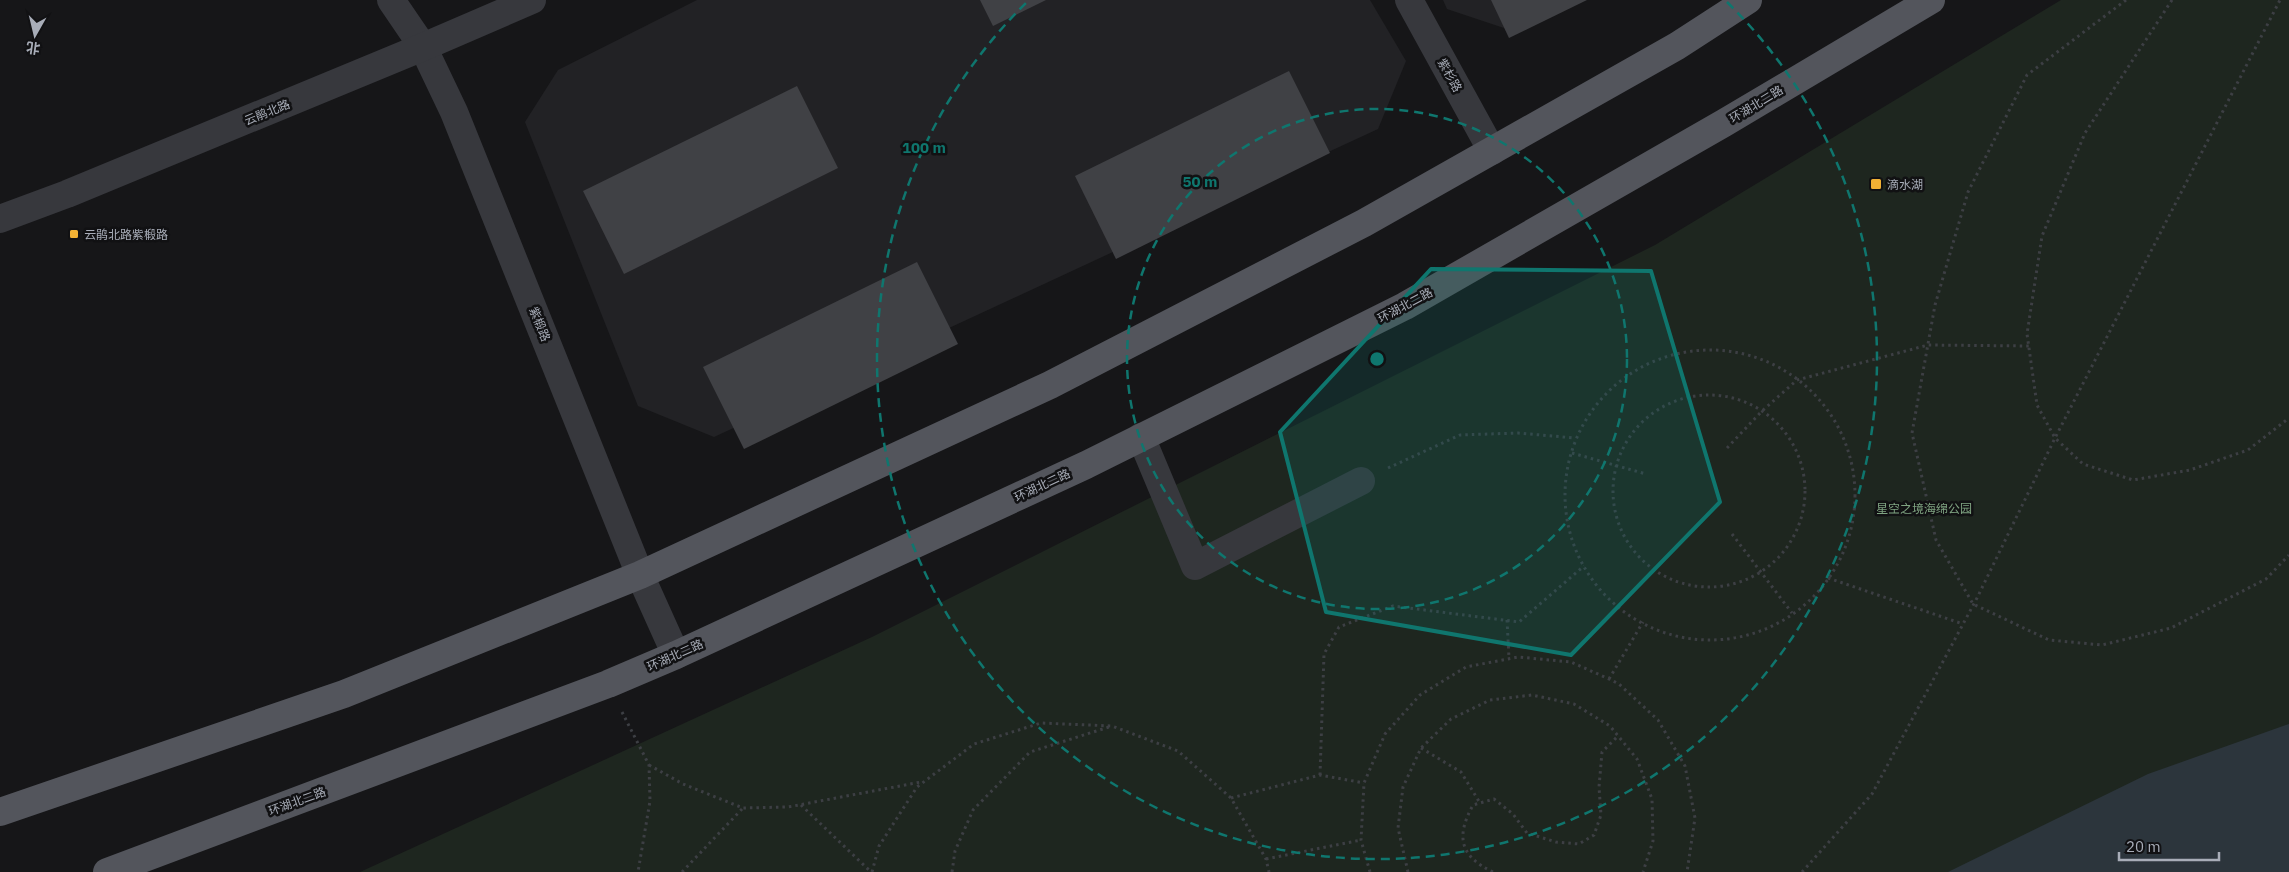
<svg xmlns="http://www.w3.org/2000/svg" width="2289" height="872" font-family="'IBM Plex Sans','Noto Sans SC',sans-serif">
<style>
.built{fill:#222225}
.green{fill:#1e261f}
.water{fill:#2c353c}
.building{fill:#404145}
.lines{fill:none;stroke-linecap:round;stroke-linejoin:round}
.path{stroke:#3d3f44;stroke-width:3;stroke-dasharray:2.5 4;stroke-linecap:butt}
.minor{stroke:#37383d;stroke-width:28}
.major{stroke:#53555c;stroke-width:28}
.marked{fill:#0f766e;fill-opacity:0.2;stroke:#0f766e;stroke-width:4;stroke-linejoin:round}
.ring{fill:none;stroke:#0f766e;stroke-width:2.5;stroke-dasharray:9 6}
.poi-dot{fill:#f2b134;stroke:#111113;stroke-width:2}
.labels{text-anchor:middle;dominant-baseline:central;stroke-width:5;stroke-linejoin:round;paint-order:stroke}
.street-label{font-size:12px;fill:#a8adb8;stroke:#111113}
.poi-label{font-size:12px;fill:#a8adb8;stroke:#111113;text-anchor:start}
.park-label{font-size:12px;fill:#7fa381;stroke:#111113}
.centre{fill:#0f766e;stroke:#111113;stroke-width:2.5}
.ring-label{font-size:15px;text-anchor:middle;font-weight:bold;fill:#0f766e;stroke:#111113;stroke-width:5;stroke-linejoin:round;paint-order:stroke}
</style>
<rect width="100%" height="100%" fill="#161618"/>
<g class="built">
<polygon points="697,0 1370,0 1406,61 1378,129 714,437 638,406 525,122 558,70"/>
<polygon points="1443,0 1570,0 1516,32 1447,9"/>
</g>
<polygon class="green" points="2061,0 2289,0 2289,872 360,872 872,637 1655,245"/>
<polygon class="water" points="2289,724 2289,872 1948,872 2148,774"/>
<g class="building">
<polygon points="980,0 1046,0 993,26"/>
<polygon points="1491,0 1587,0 1509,38"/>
<polygon points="1289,71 1330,153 1116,259 1075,176"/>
<polygon points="797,86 838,168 624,274 583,191"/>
<polygon points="917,262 958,344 744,449 703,367"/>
</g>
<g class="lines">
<g class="path">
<polyline points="2126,0 2027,75 1968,192 1935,305 1912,433 1936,540 1973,604 2049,640 2102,645 2171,628 2266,579 2289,555"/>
<polyline points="2172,0 2085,133 2042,236 2027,334 2037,405 2055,438 2083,464 2133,480 2190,470 2248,450 2289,418"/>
<circle cx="1710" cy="495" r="145"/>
<circle cx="1709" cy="491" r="96"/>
<polyline points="1727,448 1762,411 1797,380 1928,345 2029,346"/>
<polyline points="1572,453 1646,474"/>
<polyline points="1388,468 1460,435 1518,433 1575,438"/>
<polyline points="1732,534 1792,613"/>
<polyline points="1828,578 1963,624"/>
<polyline points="1507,620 1509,658"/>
<polyline points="1609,679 1643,622"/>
<polyline points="622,712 649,765 650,801 638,872"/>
<polyline points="1421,748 1461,772 1480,803"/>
<polyline points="649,765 683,784 743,808 788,807 921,782"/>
<polyline points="1320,775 1324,654 1339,627 1393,606 1519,622 1584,566"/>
<polyline points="1231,798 1320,775 1364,783"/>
<polyline points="801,805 871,872"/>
<polyline points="1266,859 1361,840"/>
<polyline points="682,872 743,808"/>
<polyline points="872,872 879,846 917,787 974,744 1041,723 1112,726 1178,751 1231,798 1266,859 1269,872"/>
<polyline points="952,872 955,851 973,810 1030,752 1109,727"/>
<polyline points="1370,872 1361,840 1364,783 1385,734 1420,695 1466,667 1518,657 1571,662 1609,679 1619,684 1658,720 1685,766 1695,818 1687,872"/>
<polyline points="1408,872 1398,828 1403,787 1421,748 1451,719 1490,700 1532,695 1574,704 1610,726 1637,759 1652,799 1653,841 1643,872"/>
<path d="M1493,872C1459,856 1456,836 1473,805L1494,799L1513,814L1527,833L1556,842L1579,844L1594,835L1601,815L1599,787L1602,752L1618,736"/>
<polyline points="1802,872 1872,794 1977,598 2055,438 2280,0"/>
</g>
<g class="minor">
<polyline points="391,0 423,47 454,112 640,575 676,655"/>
<polyline points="1409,0 1492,151"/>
<polyline points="0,219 67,194 423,47 532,0"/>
<polyline points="1141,437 1195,566 1361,481"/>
</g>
<g class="major">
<polyline points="0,812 344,694 640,575 1050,385 1364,223 1677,46 1748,0"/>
<polyline points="107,872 608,684 676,655 1086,465 1405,306 1724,123 1931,0"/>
</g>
</g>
<path class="marked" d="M1431,269L1651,271L1720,502L1571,655L1326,612L1280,432Z"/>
<g class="ring">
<circle cx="1377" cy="359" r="250"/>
<path d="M1727 2A500 500 0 1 1 1027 2"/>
</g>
<g class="poi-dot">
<rect x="1870" y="178" width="12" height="12" rx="2.5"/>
<rect x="69" y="229" width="10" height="10" rx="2.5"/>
</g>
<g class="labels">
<g class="street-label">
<text transform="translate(1450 75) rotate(61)">紫杉路</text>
<text transform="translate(1756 104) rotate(-31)">环湖北二路</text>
<text transform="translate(267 112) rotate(-22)">云鹃北路</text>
<text transform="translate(1405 305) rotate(-28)">环湖北二路</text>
<text transform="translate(540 324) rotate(68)">紫椴路</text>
<text transform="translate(1042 485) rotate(-25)">环湖北二路</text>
<text transform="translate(675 655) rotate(-24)">环湖北二路</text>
<text transform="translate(297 801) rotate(-20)">环湖北二路</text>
</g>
<g class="poi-label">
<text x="1887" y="184">滴水湖</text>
<text x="84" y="234">云鹃北路紫椴路</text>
</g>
<g class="park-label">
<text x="1924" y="508">星空之境海绵公园</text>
</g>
</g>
<circle cx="1377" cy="359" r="8" class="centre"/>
<g class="ring-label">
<text x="924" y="153">100 m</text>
<text x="1200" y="187">50 m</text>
</g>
<g transform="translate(35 35) rotate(188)" stroke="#111113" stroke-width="4" paint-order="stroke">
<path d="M0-4L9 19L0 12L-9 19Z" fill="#a8adb8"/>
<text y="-8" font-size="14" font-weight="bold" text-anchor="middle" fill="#a8adb8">北</text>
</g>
<path d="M2119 852v8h100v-8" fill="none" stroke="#a8adb8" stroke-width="2.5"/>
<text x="2126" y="852" font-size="15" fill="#a8adb8" stroke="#111113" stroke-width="4" paint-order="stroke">20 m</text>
</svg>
